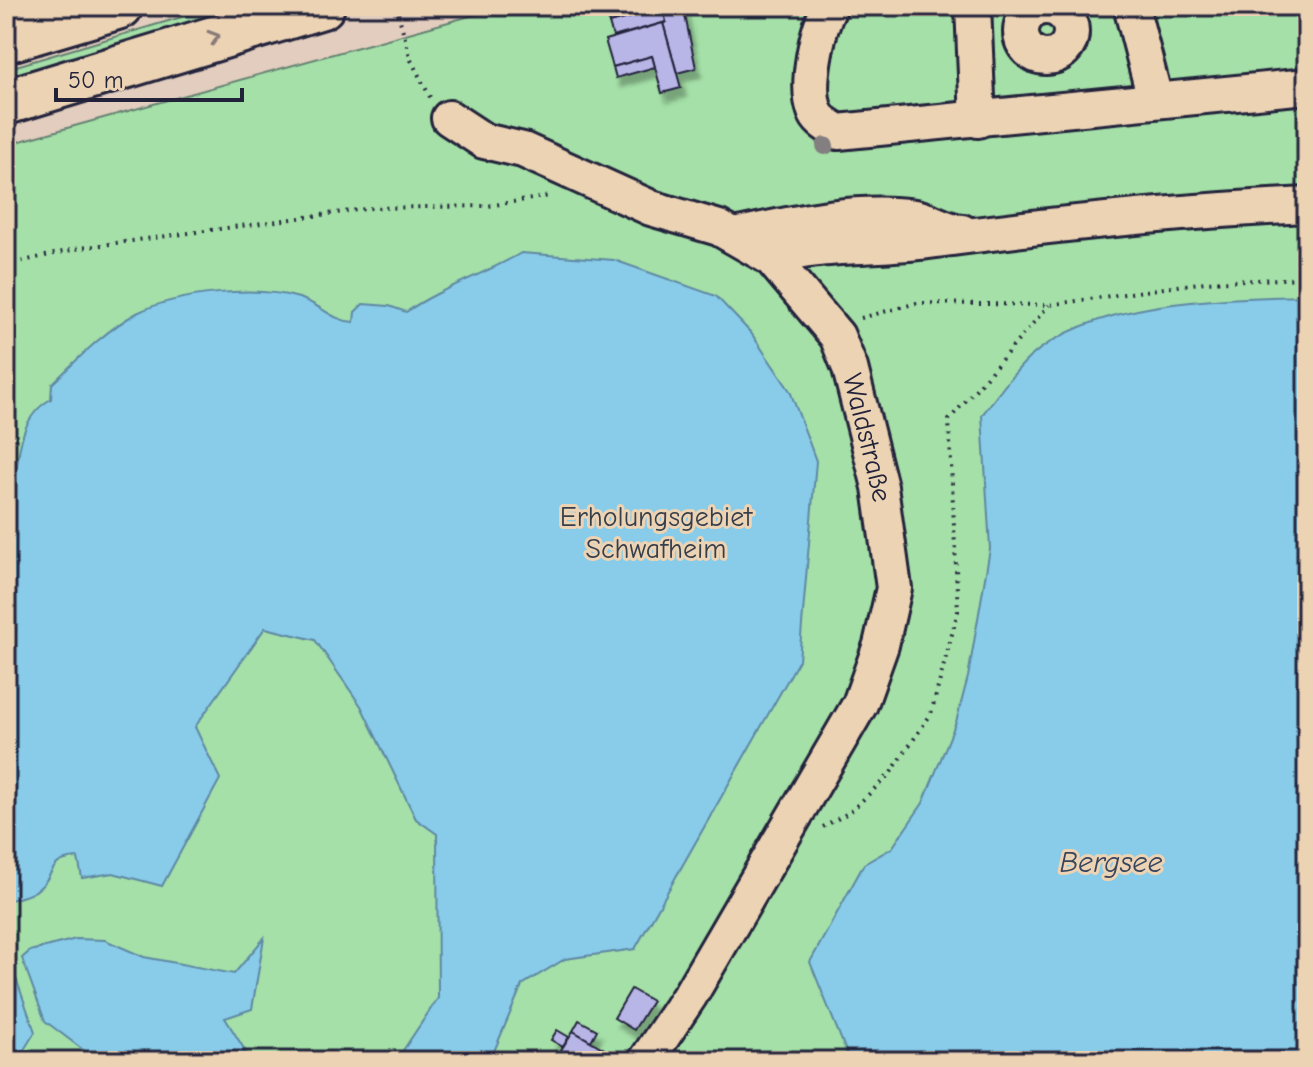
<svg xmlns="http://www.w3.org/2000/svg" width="1313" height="1067" font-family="'Comic Neue',sans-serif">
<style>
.green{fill:#a4e0a7;stroke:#638171;stroke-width:2}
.water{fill:#88cce9;stroke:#5f88a3;stroke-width:2}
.building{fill:#b8b5e7;stroke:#22223b;stroke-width:2;filter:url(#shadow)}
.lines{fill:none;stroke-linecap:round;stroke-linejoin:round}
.minor-casing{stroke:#22223b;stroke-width:40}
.highway-casing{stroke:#22223b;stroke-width:50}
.path{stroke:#22223b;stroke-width:4;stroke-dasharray:2 6;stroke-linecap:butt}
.minor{stroke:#ecd3b4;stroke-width:34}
.highway{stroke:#ecd3b4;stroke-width:44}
.tree{fill:#837e7f}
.oneway{stroke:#877a78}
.labels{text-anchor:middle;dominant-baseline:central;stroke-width:6;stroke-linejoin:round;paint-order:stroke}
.street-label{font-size:28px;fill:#22223b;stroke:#ecd3b4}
.park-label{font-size:28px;fill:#363e4b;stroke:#ecd3b4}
.water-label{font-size:30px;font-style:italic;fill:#36445e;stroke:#ecd3b4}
</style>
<defs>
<filter id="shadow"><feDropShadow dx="5" dy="9" stdDeviation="2" flood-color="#0004"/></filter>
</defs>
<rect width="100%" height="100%" fill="#e2cdbe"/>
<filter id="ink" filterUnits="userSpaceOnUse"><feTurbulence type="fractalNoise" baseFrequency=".0125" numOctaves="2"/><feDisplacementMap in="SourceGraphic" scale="16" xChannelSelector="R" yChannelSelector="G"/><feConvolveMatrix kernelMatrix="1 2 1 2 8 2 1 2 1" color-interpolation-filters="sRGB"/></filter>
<g filter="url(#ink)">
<g class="green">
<polygon points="219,6 261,6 6,80 6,69"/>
<polygon points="506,6 1307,6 1307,1061 6,1061 6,145"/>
</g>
<g class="water">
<path d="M521,253L614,260L716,296L751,333L790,391L816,461L799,660L635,949L565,959L522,985L490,1061H396L438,998L437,834L416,819L361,706L315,640L265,628L195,727L220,779L162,886L113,873L82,878L78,858C46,860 57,874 38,889C31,895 15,899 6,901V499L13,494C19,458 17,418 51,399L52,384C78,359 104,331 137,313C177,293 256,285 299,298C320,304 332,321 354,322L355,312L363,304L389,306L406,312C442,287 484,275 521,253Z"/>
<path d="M1307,296V1061H850L810,962L864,864L892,848L923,803L956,722L968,677L990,549L982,415C997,396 1012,374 1029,358C1094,299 1224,298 1307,296Z"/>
<polygon points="264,938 252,1009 225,1018 246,1052 217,1061 119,1061 86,1052 45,1021 22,958 30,951 76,939 105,940 144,957 234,974"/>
<polygon points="6,965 13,970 35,1032 17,1061 6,1061"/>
</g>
<g class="building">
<polygon points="605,6 662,6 663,9 609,23"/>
<polygon points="683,6 696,68 677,73 663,23 666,22 663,8"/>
<polygon points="663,9 666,22 613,37 609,23"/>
<polygon points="663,23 681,88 662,93 652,56 613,67 605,40"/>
<polygon points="652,56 655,67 616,78 613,67"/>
<polygon points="631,989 652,1001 634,1030 614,1018"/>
<polygon points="579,1020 597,1030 591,1041 573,1031"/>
<polygon points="557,1030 569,1037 563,1047 551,1040"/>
<polygon points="573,1031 618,1057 616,1061 554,1061"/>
</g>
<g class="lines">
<defs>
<g id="minor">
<path d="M830,6C817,29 805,86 815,111C818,121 829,126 838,132L1307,86"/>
<polyline points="973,6 978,120"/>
<polyline points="1131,6 1155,99"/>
<circle cx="1046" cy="32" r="25"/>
<path id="s1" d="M449,118L484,141L523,150L651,208L719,228L771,258L837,336L850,368L880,487L894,588L881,645L860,704L690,995L646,1061"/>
<path d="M734,236C791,224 856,208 915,217C932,220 945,231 962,232"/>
<path d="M771,258C821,243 877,248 929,241C1054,224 1180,211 1307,205"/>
</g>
<g id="highway">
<polyline points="6,40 120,6"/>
<polyline points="6,102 322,6"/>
</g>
</defs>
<use href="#minor" class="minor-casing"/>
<use href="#highway" class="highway-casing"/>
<g class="path">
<polyline points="396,6 411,60 430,97"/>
<polyline points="6,265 80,248 372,208 488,206 550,196"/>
<polyline points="861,318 917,303 1049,305 1205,282 1307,278"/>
<polyline points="823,827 850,812 890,774 931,714 958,611 949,420 1049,305"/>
</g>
<use href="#minor" class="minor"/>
<use href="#highway" class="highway"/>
</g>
<circle class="tree" cx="825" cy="146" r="9"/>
<defs><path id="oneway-chevron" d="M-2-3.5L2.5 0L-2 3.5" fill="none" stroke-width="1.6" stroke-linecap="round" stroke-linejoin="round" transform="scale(2)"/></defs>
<use class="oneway" href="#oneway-chevron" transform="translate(214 37) rotate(-17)"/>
</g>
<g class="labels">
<g class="street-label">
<text stroke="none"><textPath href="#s1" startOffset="562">Waldstraße</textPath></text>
</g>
<g class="park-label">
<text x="656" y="517">Erholungsgebiet<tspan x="656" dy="32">Schwafheim</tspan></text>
</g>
<g class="water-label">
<text x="1111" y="862">Bergsee</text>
</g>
</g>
<rect width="1313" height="1067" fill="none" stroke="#ecd3b4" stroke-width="32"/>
<rect x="16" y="16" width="1281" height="1035" fill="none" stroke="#22223b" stroke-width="3" filter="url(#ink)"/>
<path d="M56 88v12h186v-12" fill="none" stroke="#22223b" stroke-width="4"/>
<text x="68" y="88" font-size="24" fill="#22223b" stroke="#ecd3b4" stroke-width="6" paint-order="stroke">50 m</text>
</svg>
